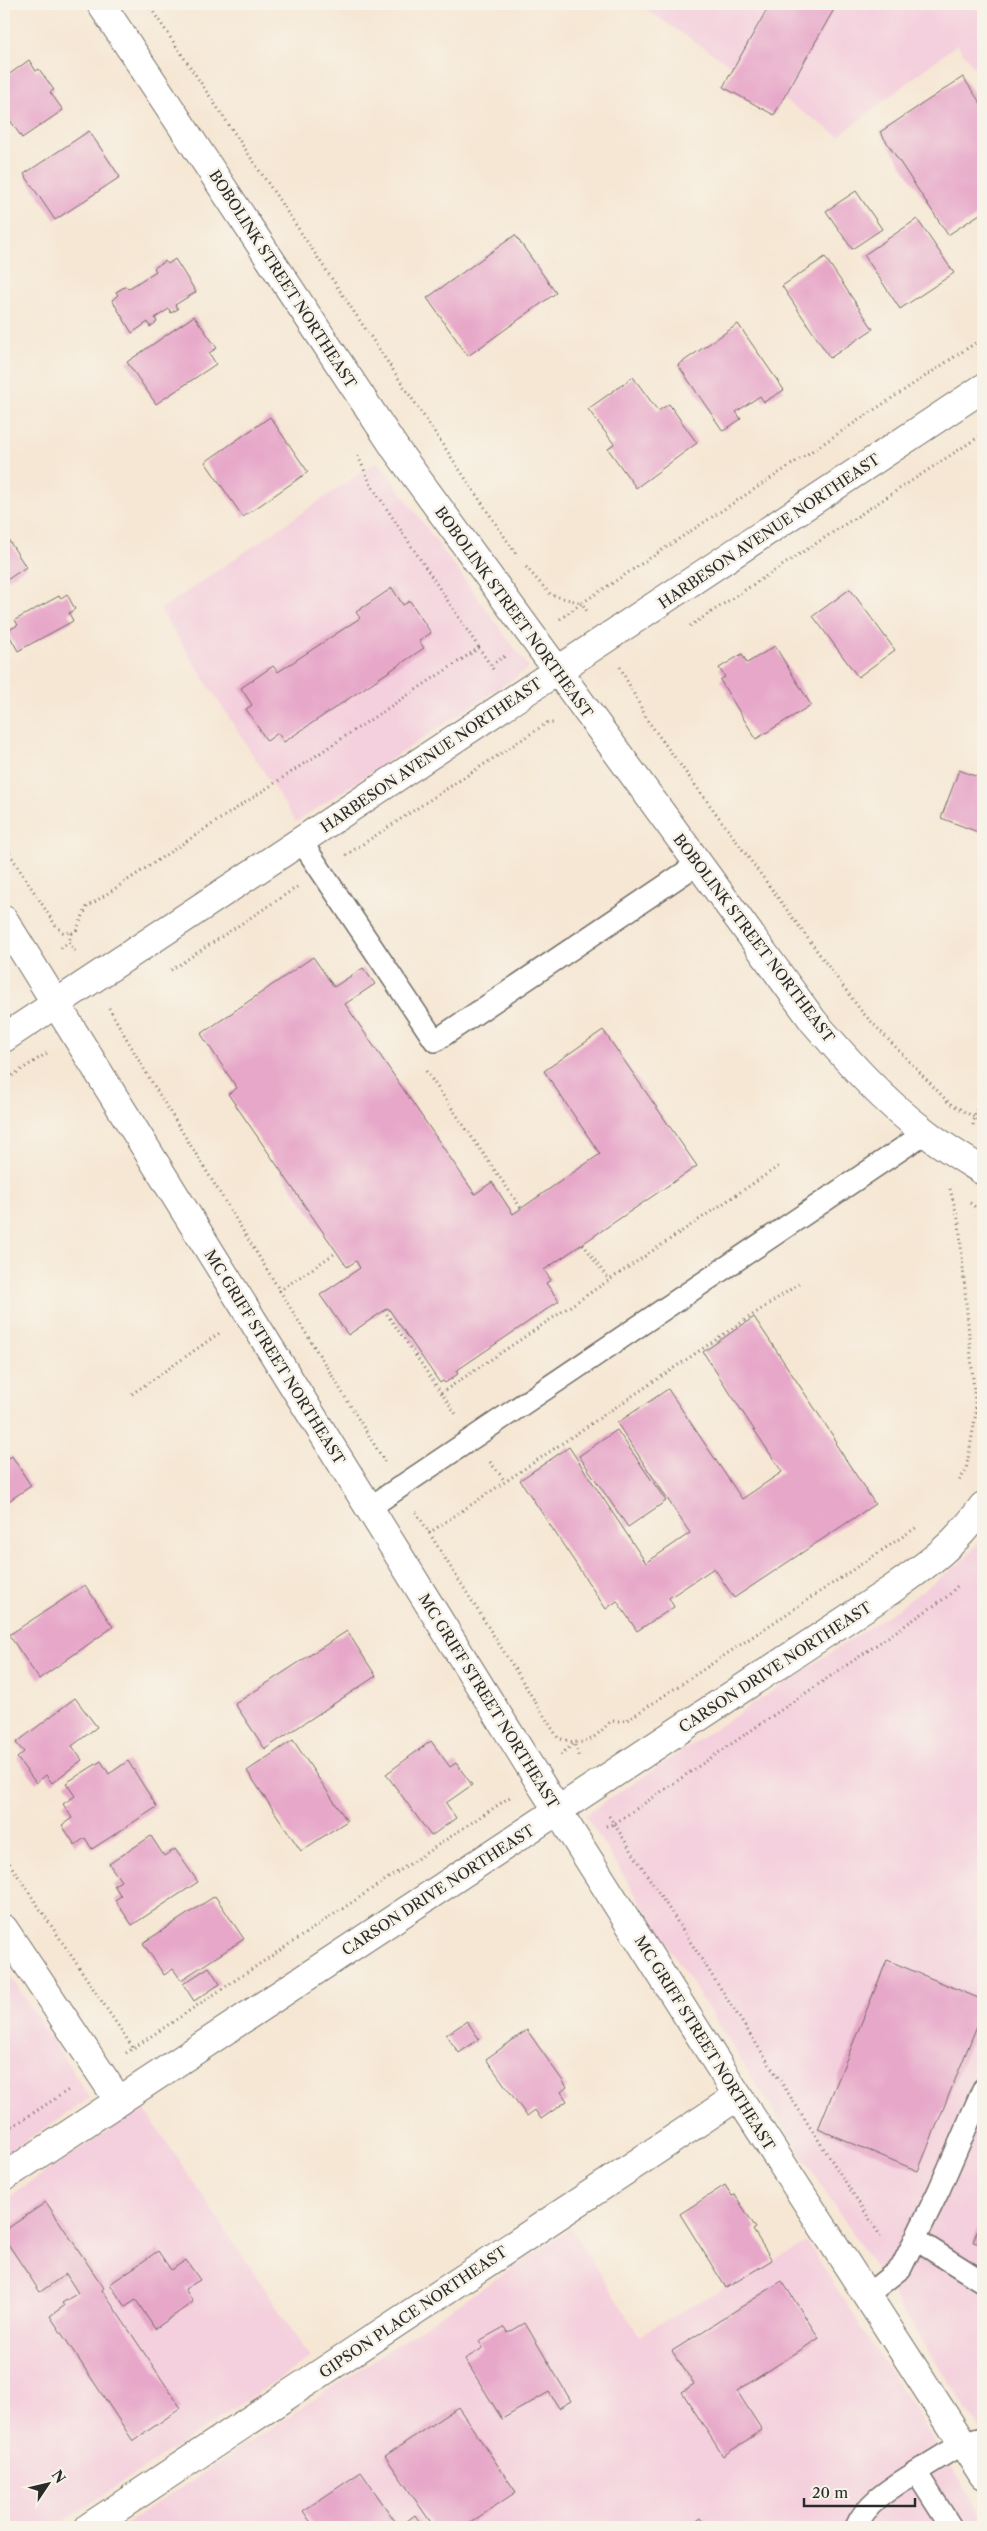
<svg xmlns="http://www.w3.org/2000/svg" width="987" height="2531" font-family="'Libre Caslon Text',serif">
<style>
.built{fill:#f4cfdd}
.building{fill:#e7a7c9}
.lines{fill:none;stroke-linecap:round;stroke-linejoin:round}
.service-casing{stroke:#726d66;stroke-width:24}
.minor-casing{stroke:#726d66;stroke-width:30}
.path{stroke:#726d66;stroke-width:3;stroke-dasharray:1 4;stroke-linecap:butt}
.service{stroke:#fff;stroke-width:21}
.minor{stroke:#fff;stroke-width:28}
.labels{text-anchor:middle;dominant-baseline:central;stroke-width:5;stroke-linejoin:round;paint-order:stroke}
.street-label{font-size:15px;fill:#2b2b2b;stroke:#f7f3e8}
</style>
<rect width="100%" height="100%" fill="#f7f3e8"/>
<filter id="ink" filterUnits="userSpaceOnUse"><feTurbulence type="fractalNoise" baseFrequency=".02" numOctaves="2"/><feDisplacementMap in="SourceGraphic" scale="10" xChannelSelector="R" yChannelSelector="G"/><feConvolveMatrix kernelMatrix="1 2 1 2 8 2 1 2 1" color-interpolation-filters="sRGB"/></filter>
<filter id="wash" filterUnits="userSpaceOnUse"><feTurbulence type="fractalNoise" baseFrequency=".0096" numOctaves="4" result="noise"/><feDisplacementMap in="SourceGraphic" scale="20" xChannelSelector="R" yChannelSelector="G"/><feGaussianBlur stdDeviation="1.12" result="paint"/><feColorMatrix in="noise" values="0 0 0 0 0 0 0 0 0 0 0 0 0 0 0 0 0 1.4 0 .05"/><feComposite in="paint" operator="in"/></filter>
<g filter="url(#wash)">
<rect width="100%" height="100%" fill="#f6e7d4"/>
<g class="built">
<polygon points="637,4 983,4 983,80 957,44 839,136"/>
<polygon points="378,461 529,668 296,822 160,610"/>
<polygon points="983,1538 983,2435 756,2084 585,1815 903,1605 960,1563"/>
<polygon points="4,1967 90,2098 4,2155"/>
<polygon points="143,2107 311,2358 55,2527 4,2527 4,2200"/>
<polygon points="571,2229 639,2335 807,2242 983,2517 983,2527 122,2527"/>
</g>
<g id="blocks">
<g class="building">
<polygon points="770,4 837,4 774,115 723,87"/>
<polygon points="29,60 36,71 39,69 54,90 50,92 63,110 22,138 4,111 4,78"/>
<polygon points="963,77 983,107 983,212 948,235 880,132"/>
<polygon points="89,131 120,177 55,220 24,174"/>
<polygon points="856,191 882,229 852,249 826,211"/>
<polygon points="917,219 954,273 900,309 864,255"/>
<polygon points="515,235 556,293 468,356 427,298"/>
<polygon points="825,257 873,329 830,358 782,286"/>
<polygon points="175,259 196,292 175,305 178,309 171,313 169,309 155,318 157,322 150,327 148,322 132,333 112,300 118,295 116,292 126,286 128,289 156,271 154,268 165,261 168,264"/>
<polygon points="194,316 217,348 209,353 216,364 156,404 127,362"/>
<polygon points="738,324 784,390 764,402 760,396 736,412 741,419 723,431 678,365"/>
<polygon points="633,377 658,411 669,404 697,443 636,488 608,449 614,444 588,409"/>
<polygon points="270,417 308,472 243,517 205,462"/>
<polygon points="4,533 26,567 4,582"/>
<polygon points="392,588 403,605 410,601 431,633 419,641 424,648 284,742 278,733 267,741 246,709 252,705 241,688 273,666 278,672 360,618 356,612"/>
<polygon points="850,589 895,650 858,677 813,616"/>
<polygon points="67,594 75,609 69,613 73,621 18,651 7,631 18,625 15,620 59,596 61,598"/>
<polygon points="775,646 811,705 756,739 720,680 725,677 719,668 742,654 747,663"/>
<polygon points="959,770 983,779 983,834 941,818"/>
<polygon points="313,957 334,987 363,968 375,984 345,1004 475,1194 492,1182 513,1214 600,1154 544,1071 603,1030 697,1166 544,1270 551,1280 546,1283 559,1301 456,1371 458,1374 445,1383 443,1381 440,1383 388,1308 348,1335 320,1295 360,1268 356,1261 347,1267 228,1094 237,1088 201,1034"/>
<polygon points="754,1317 837,1442 835,1443 875,1504 734,1598 714,1568 669,1598 674,1607 637,1631 617,1601 606,1609 520,1480 569,1447 646,1563 690,1533 617,1423 668,1389 742,1499 782,1472 703,1352"/>
<polygon points="617,1430 666,1501 628,1527 579,1456"/>
<polygon points="12,1456 31,1486 4,1504 4,1461"/>
<polygon points="85,1585 113,1627 39,1679 9,1635"/>
<polygon points="347,1631 376,1676 265,1749 235,1704"/>
<polygon points="75,1698 97,1727 72,1746 82,1760 52,1783 46,1775 36,1783 17,1758 24,1752 16,1743"/>
<polygon points="293,1740 347,1821 301,1851 247,1771"/>
<polygon points="431,1741 450,1767 456,1763 472,1785 446,1803 456,1818 431,1836 386,1774"/>
<polygon points="101,1761 109,1774 128,1761 157,1807 92,1849 85,1838 75,1845 62,1825 72,1818 63,1804 75,1796 66,1783"/>
<polygon points="151,1836 164,1856 175,1849 198,1882 132,1925 115,1900 121,1896 114,1885 121,1881 109,1864"/>
<polygon points="215,1896 244,1939 181,1980 173,1969 164,1975 143,1943"/>
<polygon points="887,1960 983,2000 983,2011 918,2171 818,2129"/>
<polygon points="209,1967 220,1984 194,2001 183,1984"/>
<polygon points="467,2021 479,2039 459,2053 446,2035"/>
<polygon points="527,2030 567,2087 561,2092 567,2101 541,2119 535,2110 527,2116 486,2059"/>
<polygon points="725,2185 732,2196 735,2195 756,2228 753,2230 772,2260 726,2288 680,2214"/>
<polygon points="46,2202 104,2288 102,2290 181,2408 133,2441 50,2316 64,2306 62,2303 78,2293 66,2274 40,2292 4,2238 4,2231"/>
<polygon points="980,2224 983,2225 983,2245 973,2242"/>
<polygon points="158,2251 171,2270 186,2260 200,2280 185,2289 193,2302 155,2329 136,2300 125,2307 110,2284"/>
<polygon points="782,2281 819,2338 737,2391 762,2430 723,2456 682,2392 694,2384 672,2351"/>
<polygon points="525,2323 571,2401 559,2408 549,2392 502,2419 465,2359 483,2348 479,2341 504,2327 508,2333"/>
<polygon points="458,2407 516,2492 464,2527 434,2527 385,2456"/>
<polygon points="361,2472 399,2527 415,2515 423,2527 314,2527 303,2511"/>
<polygon points="701,2518 708,2527 688,2527"/>
</g>
</g>
</g>
<g filter="url(#ink)">
<use href="#blocks" fill-opacity="0" stroke="#726d66" stroke-width="1"/>
<g class="lines">
<defs>
<g id="service">
<polyline points="301,841 435,1041 699,863"/>
<polyline points="369,1508 925,1133"/>
<polyline points="915,2239 983,2282"/>
<polyline points="867,2295 901,2268 939,2190 983,2089"/>
<polyline points="916,2472 963,2443 983,2438"/>
<path d="M856,2527C867,2501 893,2487 916,2472L951,2527"/>
</g>
<g id="minor">
<path d="M101,4L397,451L814,1022C848,1061 883,1101 926,1133C944,1147 964,1159 983,1171"/>
<polyline points="4,920 537,1778 738,2096 983,2475"/>
<polyline points="4,1038 983,388"/>
<polyline points="4,1929 119,2101"/>
<path d="M4,2177L891,1590C931,1562 954,1546 983,1506"/>
<polyline points="89,2527 738,2096"/>
</g>
</defs>
<use href="#service" class="service-casing"/>
<use href="#minor" class="minor-casing"/>
<g class="path">
<polyline points="148,4 516,554"/>
<polyline points="358,456 371,485 479,648"/>
<polyline points="526,567 551,595 582,603 983,338"/>
<polyline points="560,619 582,603 588,613"/>
<polyline points="690,626 983,434"/>
<polyline points="491,665 505,656"/>
<polyline points="620,667 648,721 862,1012 949,1103 983,1122"/>
<polyline points="4,845 56,926 63,932 72,933 69,942"/>
<polyline points="346,855 547,723 553,723"/>
<polyline points="72,933 76,931 87,907 479,648 495,672"/>
<polyline points="61,948 69,942 75,951"/>
<polyline points="171,970 297,887"/>
<polyline points="109,1008 148,1076 385,1462"/>
<polyline points="426,1071 521,1208"/>
<polyline points="4,1081 47,1053"/>
<polyline points="973,1125 983,1081"/>
<polyline points="950,1189 959,1223 976,1413 966,1470 959,1481"/>
<polyline points="970,1203 983,1213"/>
<polyline points="583,1244 609,1280"/>
<polyline points="279,1291 337,1252"/>
<polyline points="384,1310 456,1414"/>
<polyline points="441,1393 779,1166"/>
<polyline points="132,1394 221,1332"/>
<polyline points="490,1462 505,1481"/>
<path d="M416,1512L558,1738C587,1747 590,1742 611,1721H626L917,1527"/>
<polyline points="429,1533 800,1283"/>
<polyline points="561,1755 574,1743 579,1758"/>
<polyline points="609,1816 883,2240"/>
<polyline points="606,1826 614,1824 948,1596 959,1584"/>
<polyline points="4,1855 133,2048"/>
<polyline points="126,2053 510,1797"/>
<polyline points="4,2132 70,2089"/>
</g>
<use href="#service" class="service"/>
<use href="#minor" class="minor"/>
</g>
</g>
<g class="labels">
<g class="street-label">
<text transform="translate(283 279) rotate(57)">BOBOLINK STREET NORTHEAST</text>
<text transform="translate(769 531) rotate(-34)">HARBESON AVENUE NORTHEAST</text>
<text transform="translate(514 612) rotate(54)">BOBOLINK STREET NORTHEAST</text>
<text transform="translate(431 755) rotate(-34)">HARBESON AVENUE NORTHEAST</text>
<text transform="translate(754 938) rotate(53)">BOBOLINK STREET NORTHEAST</text>
<text transform="translate(275 1357) rotate(58)">MC GRIFF STREET NORTHEAST</text>
<text transform="translate(775 1667) rotate(-33)">CARSON DRIVE NORTHEAST</text>
<text transform="translate(489 1701) rotate(58)">MC GRIFF STREET NORTHEAST</text>
<text transform="translate(438 1890) rotate(-33)">CARSON DRIVE NORTHEAST</text>
<text transform="translate(705 2043) rotate(58)">MC GRIFF STREET NORTHEAST</text>
<text transform="translate(413 2312) rotate(-34)">GIPSON PLACE NORTHEAST</text>
</g>
</g>
<rect width="987" height="2531" fill="none" stroke="#f7f3e8" stroke-width="20"/>
<g transform="translate(48 2484) rotate(55)" stroke="#f7f3e8" stroke-width="4" paint-order="stroke">
<path d="M0-4L9 19L0 12L-9 19Z" fill="#2b2b2b"/>
<text y="-8" font-size="14" font-weight="bold" text-anchor="middle" fill="#2b2b2b">N</text>
</g>
<path d="M804 2498v8h111v-8" fill="none" stroke="#2b2b2b" stroke-width="2.5"/>
<text x="812" y="2498" font-size="15" fill="#2b2b2b" stroke="#f7f3e8" stroke-width="4" paint-order="stroke">20 m</text>
</svg>
